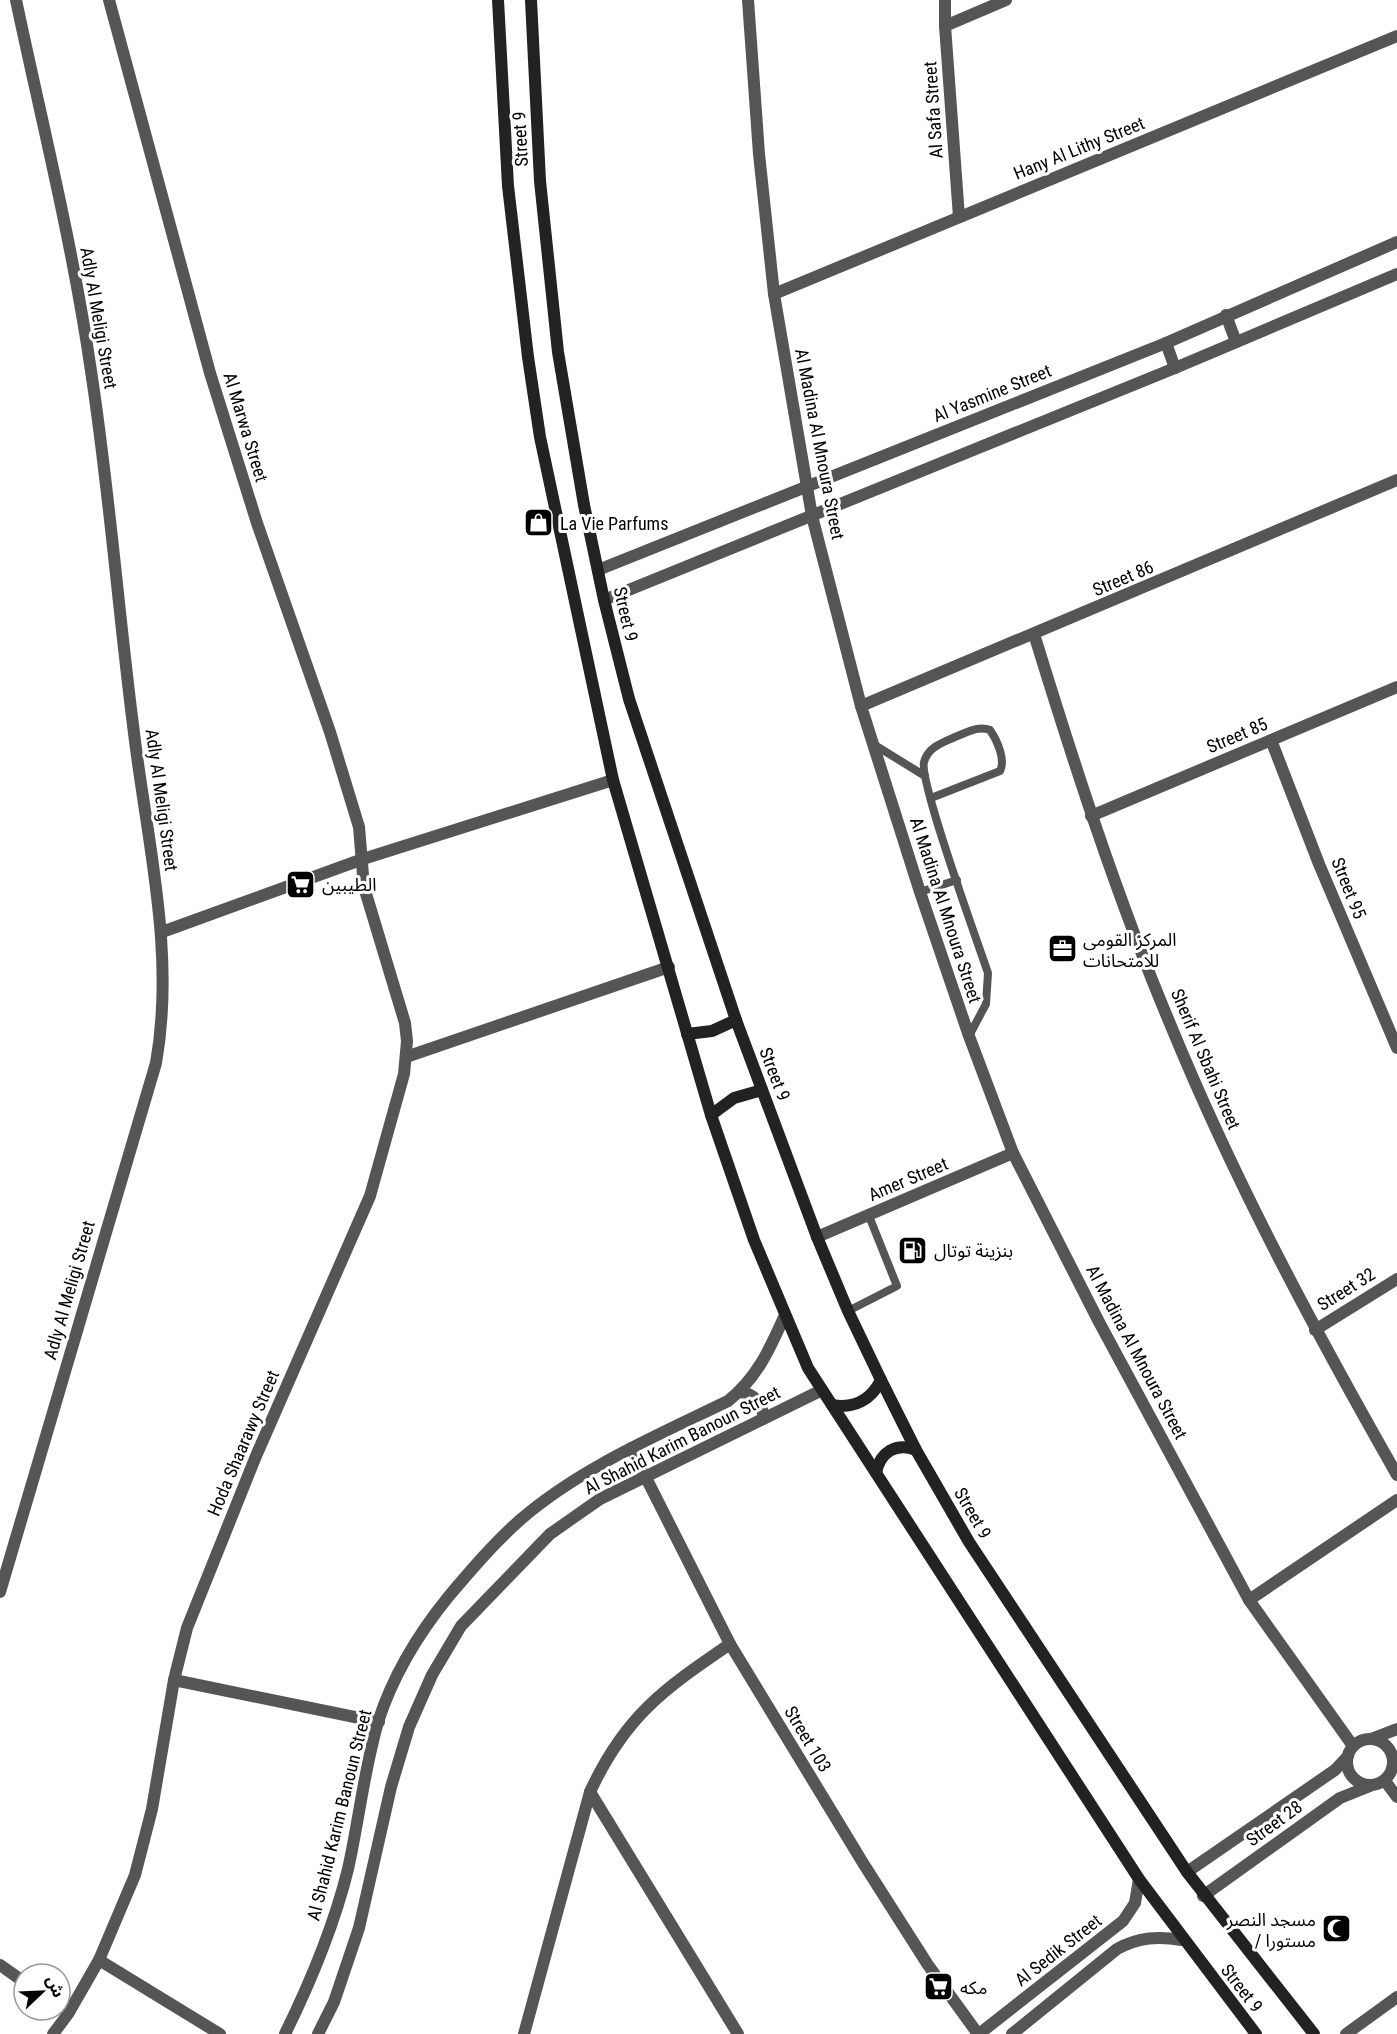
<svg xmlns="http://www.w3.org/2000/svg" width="1397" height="2034" font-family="'Roboto Condensed','Noto Sans Arabic',sans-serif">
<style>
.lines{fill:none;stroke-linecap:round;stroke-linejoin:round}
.lane{stroke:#555;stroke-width:8}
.street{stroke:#555;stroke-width:12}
.secondary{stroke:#222;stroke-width:12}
.labels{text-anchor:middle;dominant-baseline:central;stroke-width:6;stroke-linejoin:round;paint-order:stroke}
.street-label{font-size:18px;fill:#000;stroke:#fff}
.poi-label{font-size:18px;fill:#000;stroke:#fff;text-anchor:start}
</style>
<rect width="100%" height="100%" fill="#fff"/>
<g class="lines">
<g class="lane">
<polyline points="873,744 925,776"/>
<path d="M931,798L1000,771C1006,760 997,740 990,730C978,725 966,733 955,737C942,743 928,747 924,762C919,782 978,943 988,973L986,1004L969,1036"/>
<polyline points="920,892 957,880"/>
<polyline points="848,1311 897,1286 869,1216"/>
</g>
<g class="street">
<polyline points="748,0 759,154 774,294 812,516 861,706 920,892 969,1036 1013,1153 1099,1322 1249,1600 1353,1746"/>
<polyline points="945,0 945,26 959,217"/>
<polyline points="945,26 1006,0"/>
<polyline points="774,294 1397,36"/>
<polyline points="1226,315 1236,342"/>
<polyline points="1166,343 1175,368"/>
<polyline points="598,570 1166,343 1397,242"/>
<polyline points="604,600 1175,368 1397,274"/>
<path d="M1034,634C1075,767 1117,898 1171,1026C1235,1182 1314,1329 1397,1475"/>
<polyline points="861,706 1397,480"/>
<polyline points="1271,740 1319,864 1397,1048"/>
<polyline points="1091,816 1397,687"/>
<polyline points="162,932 363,859 613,780"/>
<polyline points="406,1057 669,967"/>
<polyline points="817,1237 1013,1153"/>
<polyline points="1315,1330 1397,1279"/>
<path d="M739,1392C754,1393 764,1404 763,1419"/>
<polyline points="631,1448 730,1644 863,1863 928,1965 978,2034"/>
<path d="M0,1592L156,1063C176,950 146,838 133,725C118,607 109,488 91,371C73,246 42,123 16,0"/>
<polyline points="1249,1600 1397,1500"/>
<polyline points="174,1680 379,1722"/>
<circle cx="1370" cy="1762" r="23"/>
<polyline points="1371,1739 1397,1729"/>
<polyline points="1385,1781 1397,1797"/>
<polyline points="590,1792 738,2034"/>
<polyline points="1187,1872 1335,1770 1348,1756"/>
<polyline points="1203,1896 1340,1798 1370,1786"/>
<polyline points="99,1960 220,2034"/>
<polyline points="0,1965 24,1982"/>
<polyline points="53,2034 68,2014 99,1960 135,1875 152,1809 174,1680 187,1628 256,1456 370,1196 404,1074 407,1041 405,1023 364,887 359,827 330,732 257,523 210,373 109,0"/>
<path d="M285,2034C311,1981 334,1926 348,1869C359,1820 364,1770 378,1722C393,1675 418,1634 449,1596C471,1570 494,1543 520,1520C580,1468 658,1435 728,1401C758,1377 770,1348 785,1315"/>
<polyline points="318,2034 334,2002 359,1928 391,1787 409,1727 432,1675 461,1626 550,1534 600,1499 822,1390"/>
<path d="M524,2034L590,1792C625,1716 664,1689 730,1644"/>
<polyline points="979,2034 1123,1921 1135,1903 1139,1879"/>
<path d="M1012,2034L1117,1949C1139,1937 1158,1936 1182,1940"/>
<polyline points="1346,2034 1397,1997"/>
</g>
<g class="secondary">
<polyline points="498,0 508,186 528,357 540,437 613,780 711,1115 754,1240 808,1368 1139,1879 1256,2034"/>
<polyline points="531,0 540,181 558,352 584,505 604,600 629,699 736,1020 817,1237 848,1311 881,1380 916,1450 969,1542 1187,1872 1314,2034"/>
<polyline points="687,1034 712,1031 736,1020"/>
<polyline points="711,1115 734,1098 762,1090"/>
<path d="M832,1405C854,1409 871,1400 881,1380"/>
<path d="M876,1473C880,1452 896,1442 916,1450"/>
</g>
</g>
<defs>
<symbol id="shop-square" viewBox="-11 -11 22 22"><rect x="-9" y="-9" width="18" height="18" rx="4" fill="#000" stroke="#fff"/><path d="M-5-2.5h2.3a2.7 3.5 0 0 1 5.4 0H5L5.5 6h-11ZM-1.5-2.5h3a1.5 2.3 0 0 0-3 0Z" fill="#fff"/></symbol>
<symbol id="supermarket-square" viewBox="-11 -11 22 22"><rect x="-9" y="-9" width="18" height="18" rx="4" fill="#000" stroke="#fff"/><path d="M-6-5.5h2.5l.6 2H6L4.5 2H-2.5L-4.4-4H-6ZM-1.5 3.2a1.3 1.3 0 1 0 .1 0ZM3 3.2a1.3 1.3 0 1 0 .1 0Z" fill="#fff"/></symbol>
<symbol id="office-square" viewBox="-11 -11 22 22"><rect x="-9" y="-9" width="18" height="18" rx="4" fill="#000" stroke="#fff"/><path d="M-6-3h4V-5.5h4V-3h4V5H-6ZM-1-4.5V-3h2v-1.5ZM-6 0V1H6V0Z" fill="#fff"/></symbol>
<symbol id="fuel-square" viewBox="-11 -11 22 22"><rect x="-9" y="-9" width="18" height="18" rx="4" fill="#000" stroke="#fff"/><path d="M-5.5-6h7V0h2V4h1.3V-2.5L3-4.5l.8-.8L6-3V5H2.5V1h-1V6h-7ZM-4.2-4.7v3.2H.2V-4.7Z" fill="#fff"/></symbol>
<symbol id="mosque-square" viewBox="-11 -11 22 22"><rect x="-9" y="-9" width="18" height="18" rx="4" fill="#000" stroke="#fff"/><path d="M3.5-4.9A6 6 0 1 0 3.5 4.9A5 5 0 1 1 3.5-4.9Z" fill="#fff"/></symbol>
</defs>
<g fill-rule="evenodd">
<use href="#shop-square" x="522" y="506" width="33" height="33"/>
<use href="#supermarket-square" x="284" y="868" width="33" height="33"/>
<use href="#office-square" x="1046" y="932" width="33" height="33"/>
<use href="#fuel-square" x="896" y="1234" width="33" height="33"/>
<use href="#mosque-square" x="1320" y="1912" width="33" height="33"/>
<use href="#supermarket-square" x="922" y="1970" width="33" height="33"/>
</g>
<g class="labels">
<g class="street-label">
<text transform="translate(933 110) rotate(-94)">Al Safa Street</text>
<text transform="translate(520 139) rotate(-93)">Street 9</text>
<text transform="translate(1079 148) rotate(-22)">Hany Al Lithy Street</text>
<text transform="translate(99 318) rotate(80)">Adly Al Meligi Street</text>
<text transform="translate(992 393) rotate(-22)">Al Yasmine Street</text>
<text transform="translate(246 427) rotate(73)">Al Marwa Street</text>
<text transform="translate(820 444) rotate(79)">Al Madina Al Mnoura Street</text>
<text transform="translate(1123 578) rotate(-23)">Street 86</text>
<text transform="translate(626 614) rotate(77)">Street 9</text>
<text transform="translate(1237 735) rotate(-23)">Street 85</text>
<text transform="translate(162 800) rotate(82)">Adly Al Meligi Street</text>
<text transform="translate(1349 888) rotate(68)">Street 95</text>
<text transform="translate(946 910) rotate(72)">Al Madina Al Mnoura Street</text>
<text transform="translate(1206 1059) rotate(67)">Sherif Al Sbahi Street</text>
<text transform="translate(775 1074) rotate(69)">Street 9</text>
<text transform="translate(908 1179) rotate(-23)">Amer Street</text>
<text transform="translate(1346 1289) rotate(-32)">Street 32</text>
<text transform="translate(69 1290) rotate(-74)">Adly Al Meligi Street</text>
<text transform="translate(1137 1352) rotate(62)">Al Madina Al Mnoura Street</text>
<text transform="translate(682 1440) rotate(-27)">Al Shahid Karim Banoun Street</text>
<text transform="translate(243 1443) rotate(-67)">Hoda Shaarawy Street</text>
<text transform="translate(973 1513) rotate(60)">Street 9</text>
<text transform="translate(808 1739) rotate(59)">Street 103</text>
<text transform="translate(339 1815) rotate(-76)">Al Shahid Karim Banoun Street</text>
<text transform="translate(1274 1823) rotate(-36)">Street 28</text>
<text transform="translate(1058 1950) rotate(-38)">Al Sedik Street</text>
<text transform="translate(1242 1988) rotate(52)">Street 9</text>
</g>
<g class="poi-label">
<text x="560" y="523">La Vie Parfums</text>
<text x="322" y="884">الطيبين</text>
<text x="1083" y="939">المركز القومى<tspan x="1083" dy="21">للامتحانات</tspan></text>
<text x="934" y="1250">بنزينة توتال</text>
<text x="1316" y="1919" text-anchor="end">مسجد النصر<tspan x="1316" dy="21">/ مستورا</tspan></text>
<text x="960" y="1987">مكه</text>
</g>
</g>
<g transform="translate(42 1992) rotate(67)"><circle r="28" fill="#ffffff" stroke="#999999" stroke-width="1.5"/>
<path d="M0-4.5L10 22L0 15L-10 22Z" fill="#000000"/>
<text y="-9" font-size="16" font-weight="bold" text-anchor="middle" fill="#000000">ش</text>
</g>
</svg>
